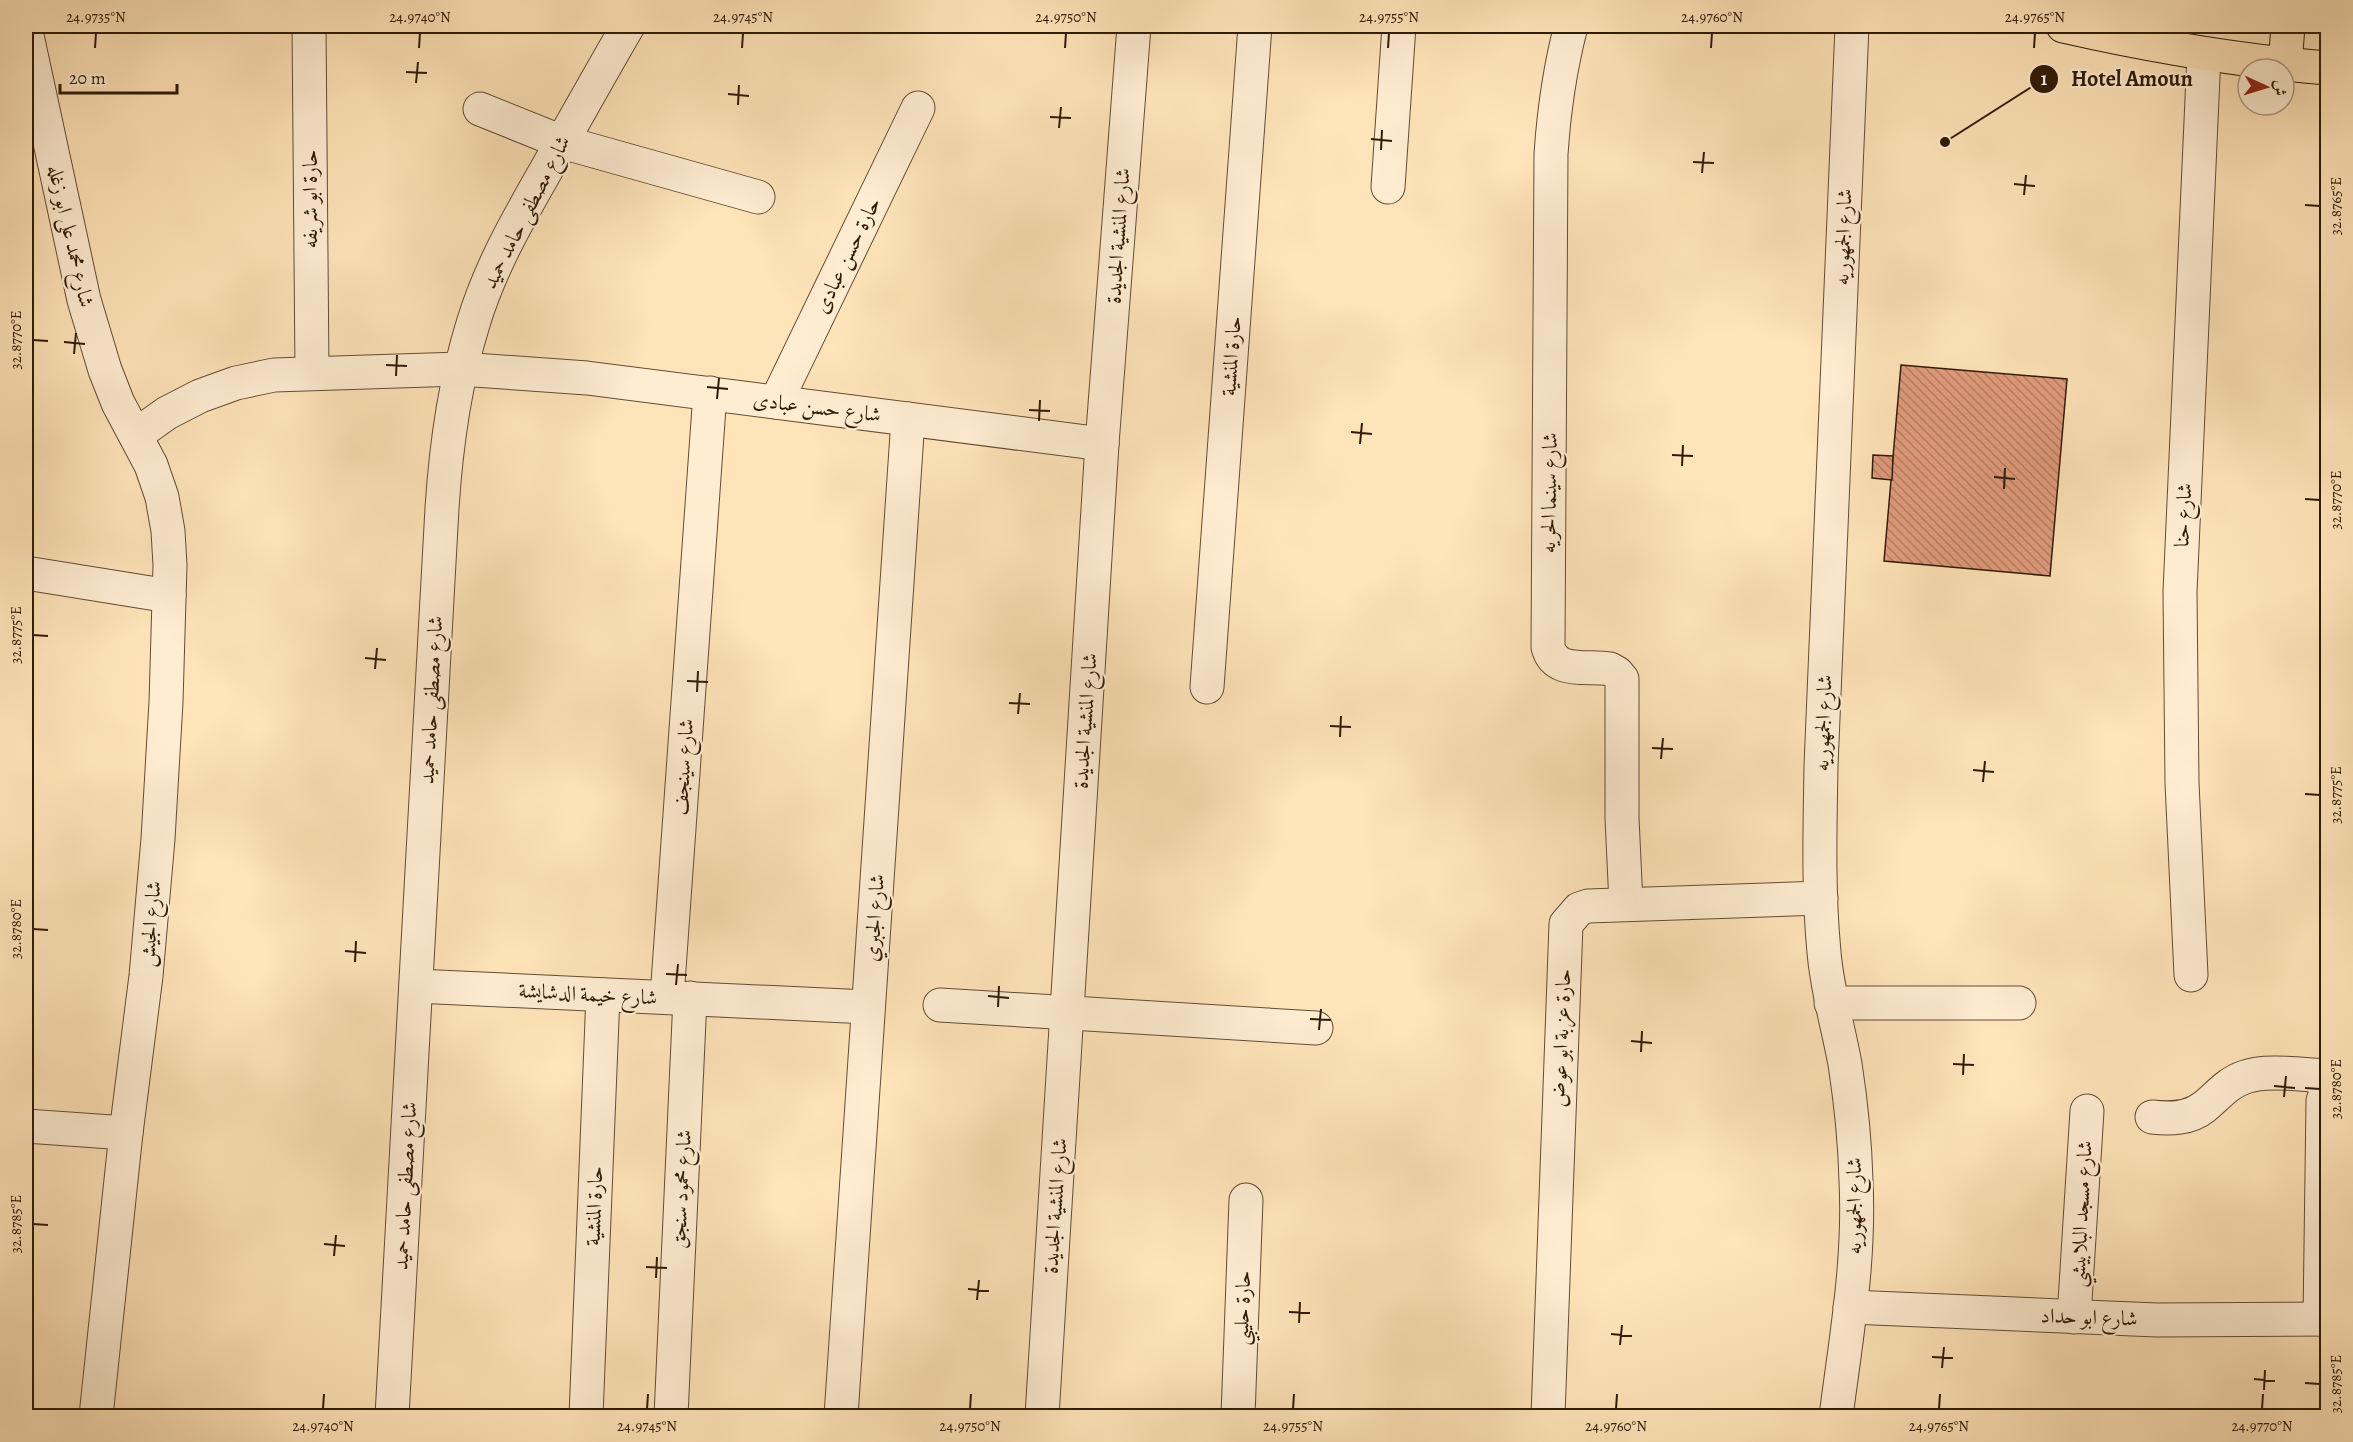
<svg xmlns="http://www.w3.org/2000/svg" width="2353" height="1442" font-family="Alegreya,Amiri,serif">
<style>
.building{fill:url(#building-back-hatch);stroke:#2f1a06;stroke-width:1.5}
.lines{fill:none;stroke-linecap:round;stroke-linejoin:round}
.minor-casing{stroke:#634c33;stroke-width:35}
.major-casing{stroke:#2f1a06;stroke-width:35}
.minor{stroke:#ffedd2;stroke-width:33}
.major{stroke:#ffe4b9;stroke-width:33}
.ticks{fill:none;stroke:#2f1a06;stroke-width:2}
.labels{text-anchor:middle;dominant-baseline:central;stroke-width:4.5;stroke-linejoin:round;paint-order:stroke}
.street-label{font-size:21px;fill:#2f1a06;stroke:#ffedd2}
.leader{fill:none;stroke:#2f1a06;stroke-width:2}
.callout-dot{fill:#2f1a06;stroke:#ffedd2;stroke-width:2}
.mark-label{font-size:18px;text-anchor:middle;font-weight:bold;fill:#fff}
.callout-label{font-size:22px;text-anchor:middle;font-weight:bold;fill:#2f1a06;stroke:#ffedd2;stroke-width:4.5;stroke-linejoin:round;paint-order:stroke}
.neatline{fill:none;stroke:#2f1a06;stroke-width:2}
.ticks-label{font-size:15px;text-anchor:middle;fill:#2f1a06}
</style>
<defs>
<pattern id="building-back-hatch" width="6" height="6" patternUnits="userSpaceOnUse" patternTransform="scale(1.5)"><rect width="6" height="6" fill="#e19b7d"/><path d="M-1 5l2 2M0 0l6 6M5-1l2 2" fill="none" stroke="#b77e64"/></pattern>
</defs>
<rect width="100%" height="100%" fill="#ffe4b9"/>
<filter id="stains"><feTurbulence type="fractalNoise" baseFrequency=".00333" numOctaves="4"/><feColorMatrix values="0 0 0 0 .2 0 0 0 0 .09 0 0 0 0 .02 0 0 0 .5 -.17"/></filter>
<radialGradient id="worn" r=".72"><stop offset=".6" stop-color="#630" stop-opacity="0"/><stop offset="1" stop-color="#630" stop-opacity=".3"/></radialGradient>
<g class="building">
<polygon points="1901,365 2067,379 2050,576 1884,561"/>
<polygon points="1873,455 1893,456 1892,480 1872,478"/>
</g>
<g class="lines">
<defs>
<g id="minor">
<polyline points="309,26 312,372"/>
<path d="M1571,26C1560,68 1554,110 1551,154L1548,647C1555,675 1588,665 1610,669L1617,673L1622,679V818L1626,904"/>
<polyline points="26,31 84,300 105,370 118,403 151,465 162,497 168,531 170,565 166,702 158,839 146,976 126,1133 96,1416"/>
<polyline points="480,109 562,142 758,197"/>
<polyline points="1388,187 1399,26"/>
<polyline points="776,402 918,108"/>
<polyline points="136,435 167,413 200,396 236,383 274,375 460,369 587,378 1102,444"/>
<polyline points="26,573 169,596"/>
<polyline points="1207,687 1255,26"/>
<polyline points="2191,975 2182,783 2180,592 2204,54"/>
<polyline points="416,986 868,1007"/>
<polyline points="667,997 710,393"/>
<polyline points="1831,1003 2019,1003"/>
<polyline points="940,1005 1316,1028"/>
<path d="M2152,1117C2170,1119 2189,1119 2204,1107C2218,1096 2227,1083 2245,1077C2266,1069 2304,1075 2328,1076"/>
<polyline points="26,1126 126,1133"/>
<polyline points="1850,1307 2157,1320 2328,1319"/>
<polyline points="2074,1317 2087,1111"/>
<polyline points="2320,1319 2323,1101 2328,1085"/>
<path d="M392,1416L442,508C446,446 454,385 473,324C489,270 517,221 545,172C573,123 600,74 628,26"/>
<polyline points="586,1416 603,995"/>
<polyline points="671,1416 690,998"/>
<polyline points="841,1416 908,419"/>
<polyline points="1042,1416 1102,444 1134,26"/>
<polyline points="1238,1416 1246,1200"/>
<polyline points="1548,1416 1566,924 1579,909 1588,906 1821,898"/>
<path d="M1836,1416C1846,1339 1860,1260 1856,1181C1855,1142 1851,1103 1845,1064C1838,1026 1827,990 1824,952C1818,890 1820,828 1821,766L1852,26"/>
</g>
<g id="major">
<path d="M2063,26C2151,46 2238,61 2328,68"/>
<polyline points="2285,65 2288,26"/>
</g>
</defs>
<use href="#minor" class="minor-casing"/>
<use href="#major" class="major-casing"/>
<use href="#minor" class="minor"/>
<use href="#major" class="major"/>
</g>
<path class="ticks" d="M95,48L96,33M419,48L420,33M742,48L743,33M1065,48L1066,33M1388,48L1389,33M1711,48L1712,33M2034,48L2035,33M406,72L427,73M416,83L418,62M728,94L749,96M738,105L739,85M1050,117L1071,118M1059,128L1061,107M1371,139L1392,141M1381,150L1382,130M1693,162L1714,163M1702,173L1704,152M2014,184L2035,186M2024,195L2026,175M2305,205L2320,206M33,340L48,341M64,342L85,344M74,354L76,333M386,365L407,366M396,376L397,355M707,387L728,389M717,399L719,378M1029,410L1050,411M1039,421L1040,400M1351,432L1372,434M1360,444L1362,423M1672,455L1693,456M1682,466L1683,445M1994,477L2015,479M2004,489L2005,468M2305,499L2320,500M33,635L48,636M365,658L386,660M375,669L377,648M687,681L708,682M697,692L698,671M1009,703L1030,704M1018,714L1020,693M1330,726L1351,727M1340,737L1341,716M1652,748L1673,749M1661,759L1663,738M1973,770L1994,772M1983,782L1985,761M2305,794L2320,795M33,929L48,930M345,951L366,953M355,962L356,941M666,974L687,975M676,985L678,964M988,996L1009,998M998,1007L999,986M1310,1019L1331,1020M1319,1030L1321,1009M1631,1041L1652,1043M1641,1052L1642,1031M1953,1064L1974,1065M1963,1075L1964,1054M2274,1086L2295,1088M2305,1088L2320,1089M2284,1097L2286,1076M33,1224L48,1225M324,1244L345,1246M334,1256L336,1235M646,1267L667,1268M656,1278L657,1257M968,1289L989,1291M977,1300L979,1280M1289,1312L1310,1313M1299,1323L1300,1302M1611,1334L1632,1336M1620,1345L1622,1325M1932,1357L1953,1358M1942,1368L1944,1347M2254,1379L2275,1381M2305,1383L2320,1384M2264,1390L2265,1370M323,1409L324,1394M647,1409L648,1394M970,1409L971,1394M1293,1409L1294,1394M1616,1409L1617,1394M1939,1409L1940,1394M2262,1409L2263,1394"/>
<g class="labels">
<g class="street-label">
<text transform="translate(310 199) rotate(-90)">حارة ابو شريفه</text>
<text transform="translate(526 212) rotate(-63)">شارع مصطفى حامد حميد</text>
<text transform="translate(71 236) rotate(77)">شارع محمد على ابو زغله</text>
<text transform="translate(1118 236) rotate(-86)">شارع المنشية الجديدة</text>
<text transform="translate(1843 237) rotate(-88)">شارع الجمهوريه</text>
<text transform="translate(847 255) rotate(-64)">حارة حسن عبادى</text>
<text transform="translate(1231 356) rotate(-86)">حارة المنشية</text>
<text transform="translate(817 407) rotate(7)">شارع حسن عبادى</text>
<text transform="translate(1549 493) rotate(-89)">شارع سينما الحريه</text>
<text transform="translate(2183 515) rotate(-87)">شارع حنا</text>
<text transform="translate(431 700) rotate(-87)">شارع مصطفى حامد حميد</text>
<text transform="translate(1085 721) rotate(-86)">شارع المنشية الجديدة</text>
<text transform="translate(1823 723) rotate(-88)">شارع الجمهوريه</text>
<text transform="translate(683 767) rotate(-86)">شارع سينجف</text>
<text transform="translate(874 918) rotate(-86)">شارع الجبري</text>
<text transform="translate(150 924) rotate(-85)">شارع الجيش</text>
<text transform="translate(588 994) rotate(3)">شارع خيمة الدشايشة</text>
<text transform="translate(1561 1038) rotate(-88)">حارة عزبة ابو عوض</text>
<text transform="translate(405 1186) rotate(-87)">شارع مصطفى حامد حميد</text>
<text transform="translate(681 1189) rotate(-87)">شارع محمود سنجق</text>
<text transform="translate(594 1206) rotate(-88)">حارة المنشية</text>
<text transform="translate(1055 1206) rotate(-86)">شارع المنشية الجديدة</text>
<text transform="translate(1854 1206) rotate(-90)">شارع الجمهوريه</text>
<text transform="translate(2081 1214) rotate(-87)">شارع مسجد البلابيشي</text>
<text transform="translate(1242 1308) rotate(-88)">حارة حليبي</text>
<text transform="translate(2089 1317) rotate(2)">شارع ابو حداد</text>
</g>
</g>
<path class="leader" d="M1945 142L2044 79"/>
<g class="callout-dot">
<circle cx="1945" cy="142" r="6"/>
<circle cx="2044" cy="79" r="15"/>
</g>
<g class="mark-label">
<text x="2044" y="85">1</text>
</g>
<g class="callout-label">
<text x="2132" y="86">Hotel Amoun</text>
</g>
<rect width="2353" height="1442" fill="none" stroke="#ffe4b9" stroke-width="66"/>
<g transform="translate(2266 87) rotate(94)"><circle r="28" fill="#ffedd2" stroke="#ac9980" stroke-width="1.5"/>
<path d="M0-4.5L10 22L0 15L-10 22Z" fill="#8f2418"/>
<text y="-9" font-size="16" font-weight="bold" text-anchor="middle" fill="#2f1a06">ش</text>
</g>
<path d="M60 84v9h117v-9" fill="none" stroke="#2f1a06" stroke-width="3"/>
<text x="69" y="84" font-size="18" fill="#2f1a06" stroke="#ffedd2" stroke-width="4.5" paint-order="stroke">20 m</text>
<rect x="33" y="33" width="2287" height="1376" class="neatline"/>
<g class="ticks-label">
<text x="96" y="22">24.9735°N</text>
<text x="420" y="22">24.9740°N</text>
<text x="743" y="22">24.9745°N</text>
<text x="1066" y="22">24.9750°N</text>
<text x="1389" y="22">24.9755°N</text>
<text x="1712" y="22">24.9760°N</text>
<text x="2035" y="22">24.9765°N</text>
<text transform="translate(2336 206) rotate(-90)" y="5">32.8765°E</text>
<text transform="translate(16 340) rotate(-90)" y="5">32.8770°E</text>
<text transform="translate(2336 500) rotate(-90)" y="5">32.8770°E</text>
<text transform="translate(16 635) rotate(-90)" y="5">32.8775°E</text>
<text transform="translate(2336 795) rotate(-90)" y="5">32.8775°E</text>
<text transform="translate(16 929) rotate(-90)" y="5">32.8780°E</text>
<text transform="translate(2336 1089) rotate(-90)" y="5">32.8780°E</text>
<text transform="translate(16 1224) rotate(-90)" y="5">32.8785°E</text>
<text transform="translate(2336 1384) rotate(-90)" y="5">32.8785°E</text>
<text x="323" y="1431">24.9740°N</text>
<text x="647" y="1431">24.9745°N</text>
<text x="970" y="1431">24.9750°N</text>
<text x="1293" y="1431">24.9755°N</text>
<text x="1616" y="1431">24.9760°N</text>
<text x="1939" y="1431">24.9765°N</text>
<text x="2262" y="1431">24.9770°N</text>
</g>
<rect width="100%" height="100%" filter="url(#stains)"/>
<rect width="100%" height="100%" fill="url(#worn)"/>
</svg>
